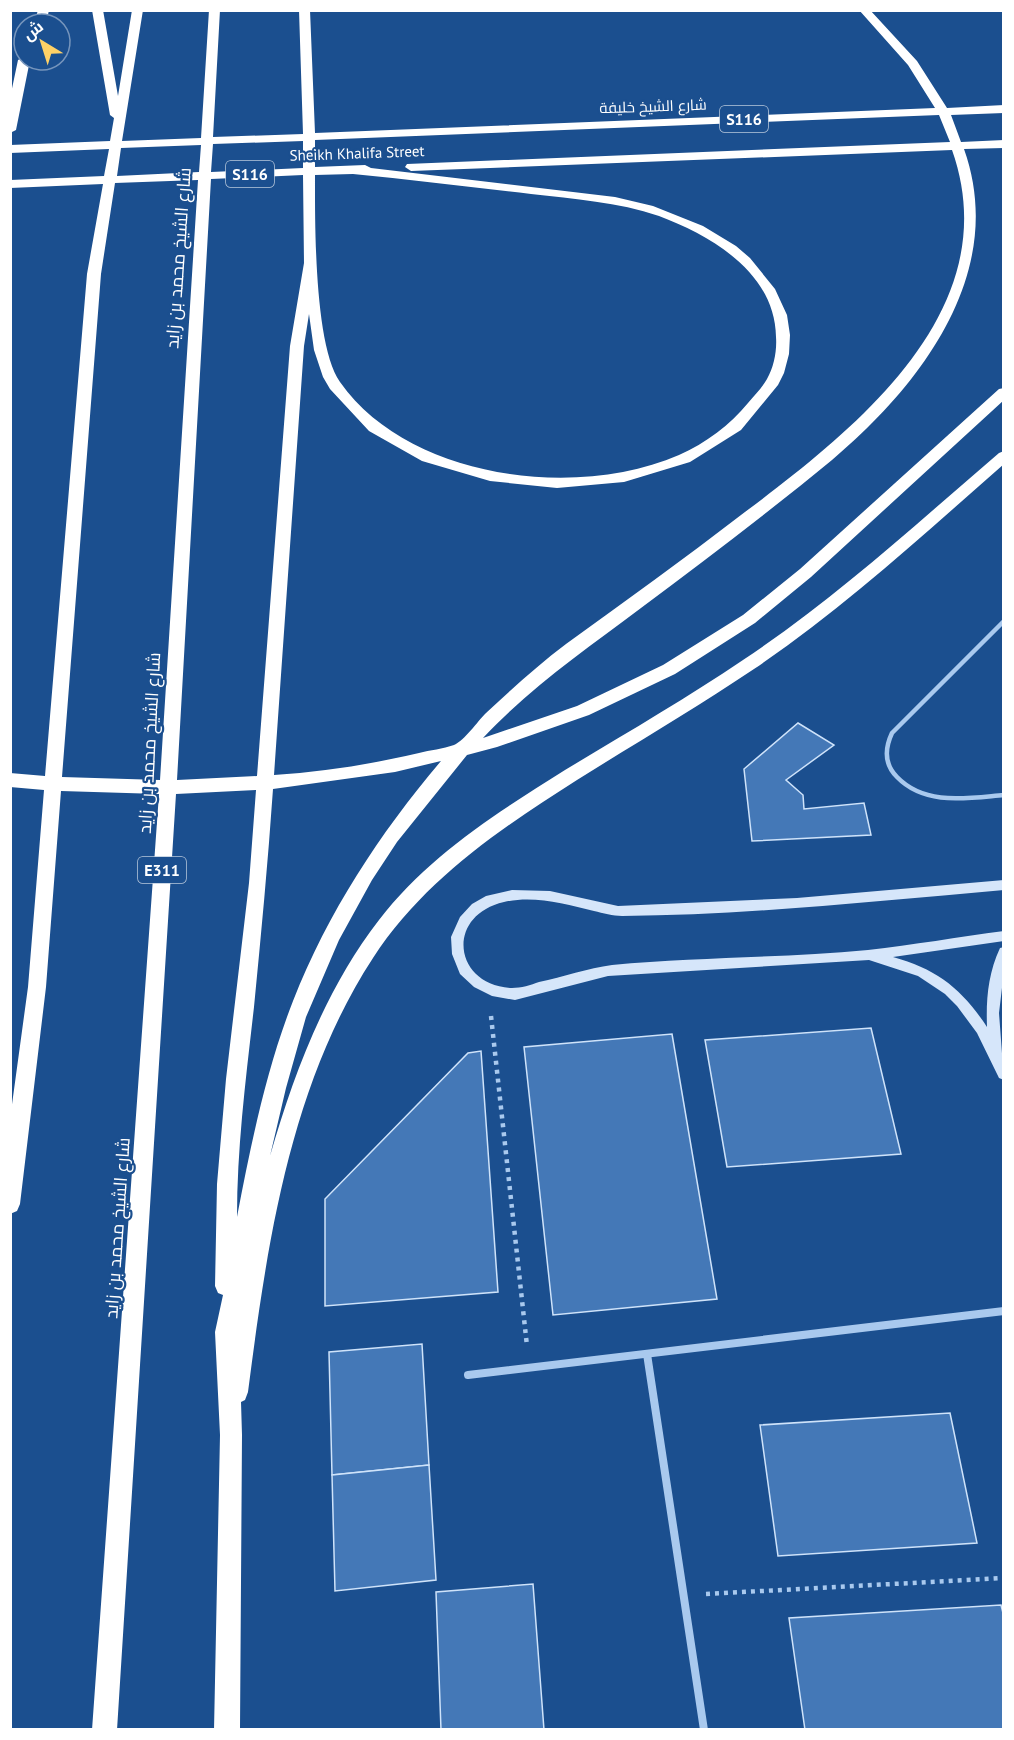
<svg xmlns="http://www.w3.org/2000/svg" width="1014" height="1740" font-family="'PT Sans',Cairo,sans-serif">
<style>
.building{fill:#4478b7;stroke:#cfe3fa;stroke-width:1.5}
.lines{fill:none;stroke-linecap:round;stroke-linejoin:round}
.path{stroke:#a9c9ee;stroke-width:4.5;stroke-dasharray:4 5;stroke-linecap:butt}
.lane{stroke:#a9c9ee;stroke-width:4.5}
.street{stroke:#a9c9ee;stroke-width:8}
.secondary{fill:#d6e6fa;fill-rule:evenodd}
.highway{fill:#fff;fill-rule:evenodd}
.labels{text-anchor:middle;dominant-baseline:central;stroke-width:4.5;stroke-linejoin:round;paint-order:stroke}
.far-street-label{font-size:15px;fill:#fff;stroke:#1b4f8f}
.shield{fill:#1b4f8f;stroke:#bbcadd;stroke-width:1.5}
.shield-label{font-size:16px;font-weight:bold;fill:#fff}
.street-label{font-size:18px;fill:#fff;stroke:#1b4f8f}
</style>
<rect width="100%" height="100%" fill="#1b4f8f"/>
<g class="building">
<polygon points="798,723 834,745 786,780 803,795 804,809 864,803 871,835 752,841 744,769"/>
<polygon points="871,1028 901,1154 727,1167 705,1040"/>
<polygon points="672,1034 717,1299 553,1315 524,1047"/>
<polygon points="481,1051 498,1292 325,1306 325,1199 468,1053"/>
<polygon points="422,1344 429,1465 332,1475 329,1352"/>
<polygon points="950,1413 977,1543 778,1556 760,1425"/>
<polygon points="429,1465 436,1580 335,1591 332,1475"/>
<polygon points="533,1584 544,1730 441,1730 436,1592"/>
<polygon points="1001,1605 1004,1617 1004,1730 805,1730 789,1618"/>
</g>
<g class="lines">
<g class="path">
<polyline points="491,1016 527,1346"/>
<polyline points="706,1594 1004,1578"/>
</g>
<path class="lane" d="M1004,621L892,733C885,748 884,764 897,777C925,806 967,798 1004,795"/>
<g class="street">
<polyline points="647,1354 704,1730"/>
<polyline points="468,1375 1004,1311"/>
</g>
<path class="secondary" d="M1004,880V890C877,901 749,915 622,916C613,916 603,913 594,911C565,904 534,895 504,902C444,916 454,986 512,988C521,988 531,985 539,982C563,977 588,968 612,965C697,957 783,958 868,950C913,945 958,937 1004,931V941L893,957C937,969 962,989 987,1027C986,999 988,974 1000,948L1004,947V971L999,1013L1004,1080L999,1078L977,1033L957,1006L945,994L918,976L869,960L608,976L515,1000L492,996L474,987L460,974L452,954L451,937L460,917L472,904L486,896L512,890L550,891L618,906L797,898Z"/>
<g class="highway">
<polygon points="38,10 49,10 46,24 34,24"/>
<path d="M92,10H103L118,96L132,10H143L122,141L201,138L209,10H220L213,137L303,134L299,10H310L315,133L935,108L908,65L859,10H870L917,61L947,108L1004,105V113L951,115L961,142L1004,140V148L964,149C1008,272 921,385 832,460C770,511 705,560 641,608C585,650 532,686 483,738L577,706L663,665L743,615L800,569L999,389L1004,388V400L811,577L755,623L675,674L589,715L497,747L467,755L397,842L372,880L339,940L306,1017L286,1088L270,1156C294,1073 325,990 379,920C428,856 498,812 565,770C625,734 685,699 743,660C835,599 916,524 999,453L1004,451V464C923,535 843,609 754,669C696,708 636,743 577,780C500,829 424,880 373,958C290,1085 267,1244 248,1392L245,1400L241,1402L242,1435L240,1730H214L220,1435L215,1332L223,1295L218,1293L215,1286L217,1184L226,1079L249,883L256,790L176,794L117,1730H92L159,794L61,791L46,987L20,1204L17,1211L10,1214V1119L28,987L44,790L10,787V773L45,776L87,274L103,184L10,188V180L104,176L109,149L10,153V145L110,141L114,118L110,115ZM939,115L950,142L407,164L405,167L411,171L952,150C1009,311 853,431 741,515C684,559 625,601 566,644C538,665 512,689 486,713C477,722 465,740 454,745C443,749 430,750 419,753C372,764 323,772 274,775L304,346L309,314L314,350L323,377L330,389L369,431L422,461L490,481L557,488L624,482L690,462L741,430L778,385L784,373L789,354L790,335L787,315L775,289L750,258L736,246L703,226L653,206L615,197L371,168L365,165L315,167V140ZM303,141V168L211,172L213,144ZM201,145L199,172L117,176L121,148ZM353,174C413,180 472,187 531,194C574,199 618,202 659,216C712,236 775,273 776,337C777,351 774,367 767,379C762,388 754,396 748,403C730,425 706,443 679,455C576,500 408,479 340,382C314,345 315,222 315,175ZM303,175L304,263L290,346L257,776L177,780L211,179ZM198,180L160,780L62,777L101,274L115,183ZM441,761C380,833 328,912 293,1001C266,1070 251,1144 237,1217C237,1147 246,1077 254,1007C261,935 268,862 273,789L395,772Z"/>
<polygon points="24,57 24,60 30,60 16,130 10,133 10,98 18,60"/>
</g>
</g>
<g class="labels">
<g class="far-street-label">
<text transform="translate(653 106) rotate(-2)">شارع الشيخ خليفة</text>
<text transform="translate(357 153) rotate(-2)">Sheikh Khalifa Street</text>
</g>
<g class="shield">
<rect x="720" y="106" width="48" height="26" rx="4.5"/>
<rect x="226" y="161" width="48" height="26" rx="4.5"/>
<rect x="138" y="857" width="48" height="26" rx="4.5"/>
</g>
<g class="shield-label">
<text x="744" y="119">S116</text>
<text x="250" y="174">S116</text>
<text x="162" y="870">E311</text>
</g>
<g class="street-label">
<text transform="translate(178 258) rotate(-86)">شارع الشيخ محمد بن زايد</text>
<text transform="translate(149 743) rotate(-87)">شارع الشيخ محمد بن زايد</text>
<text transform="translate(117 1228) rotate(-86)">شارع الشيخ محمد بن زايد</text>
</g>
</g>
<rect width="1014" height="1740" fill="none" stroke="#ffffff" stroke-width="24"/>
<g transform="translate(42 42) rotate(322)"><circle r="28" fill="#1b4f8f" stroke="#7695bc" stroke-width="1.5"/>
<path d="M0-4.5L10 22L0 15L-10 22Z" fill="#ffd166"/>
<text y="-9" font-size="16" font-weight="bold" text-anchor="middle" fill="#ffffff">ش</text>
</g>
</svg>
